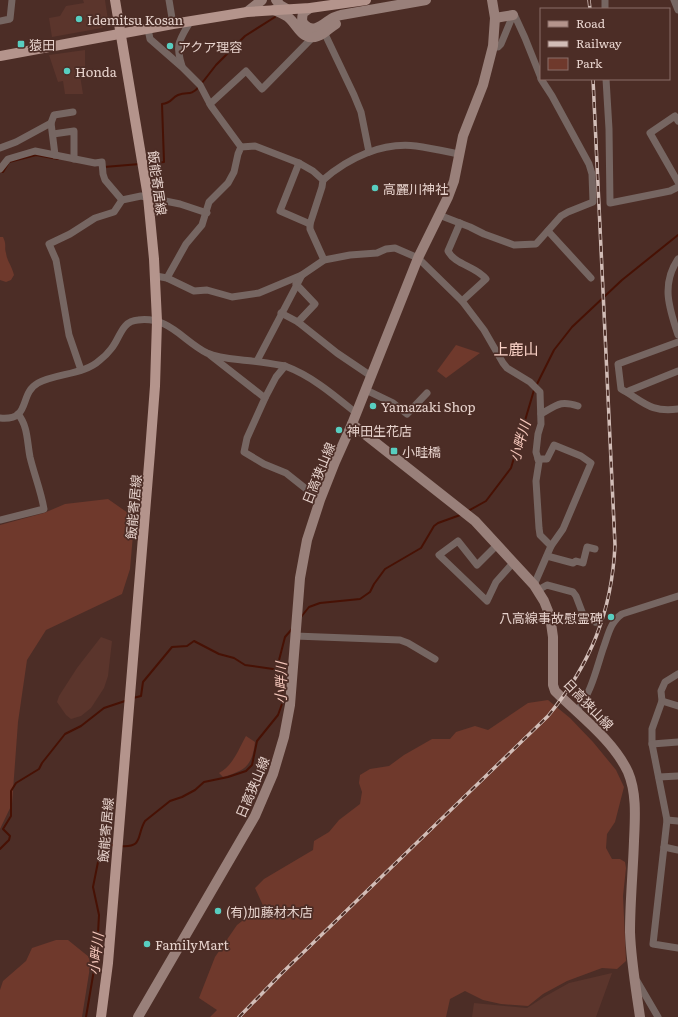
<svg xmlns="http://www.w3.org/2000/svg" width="678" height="1017" font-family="Literata,'Noto Sans JP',serif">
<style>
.built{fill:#5b352c}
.green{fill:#6f392c}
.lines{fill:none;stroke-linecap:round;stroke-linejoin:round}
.stream{stroke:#471104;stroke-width:2}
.street-tunnel{stroke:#63463f;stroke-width:7;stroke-dasharray:7 3.5;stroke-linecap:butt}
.street{stroke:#766662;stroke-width:7}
.secondary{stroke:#99807a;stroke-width:10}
.primary{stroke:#b4948c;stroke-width:10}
.rail-casing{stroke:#d2bdb7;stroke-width:3.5}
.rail{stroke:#4c2d26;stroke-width:2;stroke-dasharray:6;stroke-linecap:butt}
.poi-dot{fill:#58cec0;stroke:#4c2d26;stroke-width:1.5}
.labels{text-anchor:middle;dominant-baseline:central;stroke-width:3.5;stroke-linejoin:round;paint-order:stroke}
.poi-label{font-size:13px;fill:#e7d3cd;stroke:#4c2d26;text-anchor:start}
.street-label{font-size:13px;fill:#e7d3cd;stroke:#4c2d26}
.water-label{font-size:14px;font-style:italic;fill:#f4c6ba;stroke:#4c2d26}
.quarter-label{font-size:15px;fill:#f9d1c6;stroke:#4c2d26}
</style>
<rect width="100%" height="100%" fill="#4c2d26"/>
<g class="built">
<polygon points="83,0 105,0 108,20 102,28 52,37 49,18 60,16 66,6 84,3"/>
<polygon points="85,50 85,67 79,69 83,94 65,94 63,81 58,82 49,55"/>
<polygon points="101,637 112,641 108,676 104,688 91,708 81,716 71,719 66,715 57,702 59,696 77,668"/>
<polygon points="612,973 596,1017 472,1017 474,1003 527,1008 544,997 569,983"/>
</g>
<g class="green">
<path d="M0,237H3C7,245 4,247 6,253C7,261 12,266 14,275L11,280L6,282L0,280Z"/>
<polygon points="456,345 480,353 446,378 437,371"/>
<polygon points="108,499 128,513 134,523 130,569 122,594 46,630 27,660 18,722 12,804 0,829 0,525 44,513 65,504"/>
<polygon points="548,700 570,718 593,742 616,770 624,787 615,822 607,834 606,848 612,859 620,859 625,862 626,868 623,896 626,961 617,969 602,968 567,981 543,994 528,1006 501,1004 483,1000 465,991 450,999 446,1017 210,1017 217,1010 199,998 215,957 237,925 246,918 266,912 255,888 264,879 313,850 314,841 329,832 339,820 360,804 362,792 359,783 360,775 370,769 389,766 404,755 432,739 450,739 456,732 475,726 488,730 528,703"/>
<path d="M246,736L255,742C252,766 246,770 223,777L219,773C233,766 239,748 246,736Z"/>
<polygon points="56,940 68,940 89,957 90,967 82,1017 0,1017 0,990 3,981 26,961 32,948"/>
</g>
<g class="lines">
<g class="stream">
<polyline points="202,83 216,65 245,36 275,17"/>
<path d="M146,164L164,162L162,104C172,103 171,98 178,95C189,91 189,97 199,87"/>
<polyline points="104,167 140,164"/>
<polyline points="0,172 3,172 9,162 36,155 58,159"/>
<polyline points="536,386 554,350 572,327 622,280 678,235"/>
<polyline points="468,511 486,501 511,468 534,390"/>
<polyline points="301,617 309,607 320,603 360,599 370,592 374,584 385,569 421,548 434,526 438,523 463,514"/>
<polyline points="133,698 141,696 143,682 172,647 187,646 194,641 219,654 234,658 245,665 280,670"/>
<path d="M120,846C144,848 136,836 145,821L170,801L182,797L195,790L204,782L228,777L246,771L252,765L257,741L278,715L282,704L281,675L278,664L285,637L292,629"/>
<polyline points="0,849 9,840 10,836 3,829 11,816 11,791 16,783 39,769 42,763 65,734 81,726 104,708 125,701"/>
<polyline points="86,1017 97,952 99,915 93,887 101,847 114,845"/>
</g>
<polyline class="street-tunnel" points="595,622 605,626"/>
<g class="street">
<polyline points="169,0 173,24"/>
<polyline points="674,0 678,10"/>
<polyline points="605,9 605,0"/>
<polyline points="0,21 10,19 12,0"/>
<polyline points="148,29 150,39 182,67 200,85 211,106 241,147"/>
<polyline points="324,32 354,95 361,112 369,152"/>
<polyline points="493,46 498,47 501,44 513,15 514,14 525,38 541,78"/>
<path d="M182,66C175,44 179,41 190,22"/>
<polyline points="606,79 609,129 610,203 670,191 678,187"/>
<polyline points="210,104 246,71 262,89 313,37"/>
<polyline points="678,121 675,116 650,133 678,182"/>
<polyline points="53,134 74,131 74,159"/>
<polyline points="0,148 16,142 51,123"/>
<polyline points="55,155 51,123 54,115 73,112"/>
<polyline points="299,163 280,211 310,224"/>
<polyline points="0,169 8,159 35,151 95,163 102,162 103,174 105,180 122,200"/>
<path d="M323,180C348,158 382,142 416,146C430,148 444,151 459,154"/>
<polyline points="439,215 470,227 484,234 514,245 536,244 561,216 568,212 593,202 592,174 589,164 552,96 541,79"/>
<path d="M460,223L448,251C455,265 476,266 486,279L462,301"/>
<polyline points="548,231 591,278"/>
<path d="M678,259C661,284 669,308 678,335"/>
<polyline points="156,276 167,278 194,291 207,290 232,297 259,293 302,275"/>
<polyline points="167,278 186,244 202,225 209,202 228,183 234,172 238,154 241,147 255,146 299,163 313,171 323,180 322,187 310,224 310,229 324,260"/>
<polyline points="296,284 315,304 298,322"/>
<polyline points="281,313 298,322 337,353 371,376"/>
<path d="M678,342L618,364L621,389C643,401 650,413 678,409"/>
<polyline points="210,355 265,398 247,438 244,452 264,464 286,473 320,500"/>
<polyline points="257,361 302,275 324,260 350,255 377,253 386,249 395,248 418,258 462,301 484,330 503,363 507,368 530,382 540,392 541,424 538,434 536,452 539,462 536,481 539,528 540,535 551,546 534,585"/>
<polyline points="81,370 69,335 56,260 49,244 70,234 95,218 114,212 122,200 141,196 180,204 207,213"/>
<polyline points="366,390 393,403 407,414 427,393"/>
<polyline points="627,392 631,390 678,371"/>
<polyline points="265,398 276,377 285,366"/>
<path d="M541,414C557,405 560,400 578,406"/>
<path d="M0,418C32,421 18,394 38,383C57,373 84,375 100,360C104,357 108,353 111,349C120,339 121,321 138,320C169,316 183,341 207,353C220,359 238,359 252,361C263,362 274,364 285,366C312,376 334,395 356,413"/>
<polyline points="538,459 547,459 554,445 581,456 591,463 563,529 551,546"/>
<path d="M0,520L44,509C41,491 34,474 30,457C27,442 28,426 18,414"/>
<polyline points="497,545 477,565 458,541 439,555 487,601 496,582 513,563"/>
<polyline points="547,556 573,563 576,561 583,563 587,547 595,549"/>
<polyline points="538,590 547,585 573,592 576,596 584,617 595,622"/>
<polyline points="295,636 400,640 408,643 435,659"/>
<polyline points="678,674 665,682 661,691 662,701 652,729 652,744 667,820 653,944 678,948"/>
<polyline points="662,701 678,706"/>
<path d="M576,712C591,694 596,670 603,649C608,636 610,622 622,614L678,596"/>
<polyline points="652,744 678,742"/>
<polyline points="659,777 678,776"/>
<polyline points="667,820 678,821"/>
<polyline points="664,847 678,850"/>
<polyline points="637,981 658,1017"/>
</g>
<g class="secondary">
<polyline points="276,0 280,5 287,9"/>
<path d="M310,8L303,13C302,18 301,22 305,25C314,34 324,23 331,19C334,17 338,16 341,15L426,0"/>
<path d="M274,10C279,12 284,14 288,17C298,25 302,42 318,36C325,34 330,27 336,24"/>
<polyline points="247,12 262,0"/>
<polyline points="495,18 513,15"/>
<path d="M352,424L475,521L534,585L544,601L550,616L553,637V685L555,691C579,715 613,740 628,772C637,793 635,819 634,841C633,871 630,902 630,932C631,961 636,989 640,1017"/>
<polyline points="138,1017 255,816 273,774 284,737 290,705 300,578 307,540 320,500 335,462 352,424 418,258 448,197 454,181 463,136 483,85 493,46 495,18 492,0"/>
</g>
<g class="primary">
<polyline points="0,56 173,24 247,12 310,8 366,0"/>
<polyline points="101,1017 108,963 150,452 155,386 157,321 154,259 148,197 115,0"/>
</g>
<defs>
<g id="rail">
<polyline points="589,0 590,9"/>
<path d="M239,1017L282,973L548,716C590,665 612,612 615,545L593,79"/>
</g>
</defs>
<use href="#rail" class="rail-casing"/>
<use href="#rail" class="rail"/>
</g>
<g class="poi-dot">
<circle cx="79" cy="19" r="4"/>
<rect x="17" y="40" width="8" height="8" rx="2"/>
<circle cx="170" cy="46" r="4"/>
<circle cx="67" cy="71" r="4"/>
<circle cx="375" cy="188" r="4"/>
<circle cx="373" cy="406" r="4"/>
<circle cx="339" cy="430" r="4"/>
<rect x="390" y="447" width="8" height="8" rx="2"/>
<circle cx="611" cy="617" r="4"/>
<circle cx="218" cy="911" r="4"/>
<circle cx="147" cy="944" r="4"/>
</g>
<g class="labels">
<g class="poi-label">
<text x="87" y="19">Idemitsu Kosan</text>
<text x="29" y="44">猿田</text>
<text x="178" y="46">アクア理容</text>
<text x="75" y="71">Honda</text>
<text x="383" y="188">高麗川神社</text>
<text x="381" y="406">Yamazaki Shop</text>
<text x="347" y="430">神田生花店</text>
<text x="402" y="451">小畦橋</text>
<text x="603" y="617" text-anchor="end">八高線事故慰霊碑</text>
<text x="226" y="911">(有)加藤材木店</text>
<text x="155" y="944">FamilyMart</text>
</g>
<g class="street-label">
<text transform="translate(158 183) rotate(82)">飯能寄居線</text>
<text transform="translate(318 473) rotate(-68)">日高狭山線</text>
<text transform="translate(133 507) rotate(-85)">飯能寄居線</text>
<text transform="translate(589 704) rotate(46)">日高狭山線</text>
<text transform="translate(252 787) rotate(-67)">日高狭山線</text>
<text transform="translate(105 830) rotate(-85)">飯能寄居線</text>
</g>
<g class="water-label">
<text transform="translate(519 441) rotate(-74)">小畔川</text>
<text transform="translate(280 683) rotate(-89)">小畔川</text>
<text transform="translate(95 954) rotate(-83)">小畔川</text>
</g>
<g class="quarter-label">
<text x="516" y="348">上鹿山</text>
</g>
</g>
<rect x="540" y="8" width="130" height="72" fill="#4c2d26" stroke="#8a6f69"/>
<rect x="548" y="21" width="20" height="6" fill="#b4948c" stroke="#8a6f69"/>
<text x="576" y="28" font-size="12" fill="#e7d3cd">Road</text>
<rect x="548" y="41" width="20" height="6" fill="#d2bdb7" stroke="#8a6f69"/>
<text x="576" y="48" font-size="12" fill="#e7d3cd">Railway</text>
<rect x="548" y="58" width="20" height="12" fill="#6f392c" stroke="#8a6f69"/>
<text x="576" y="68" font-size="12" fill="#e7d3cd">Park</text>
</svg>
